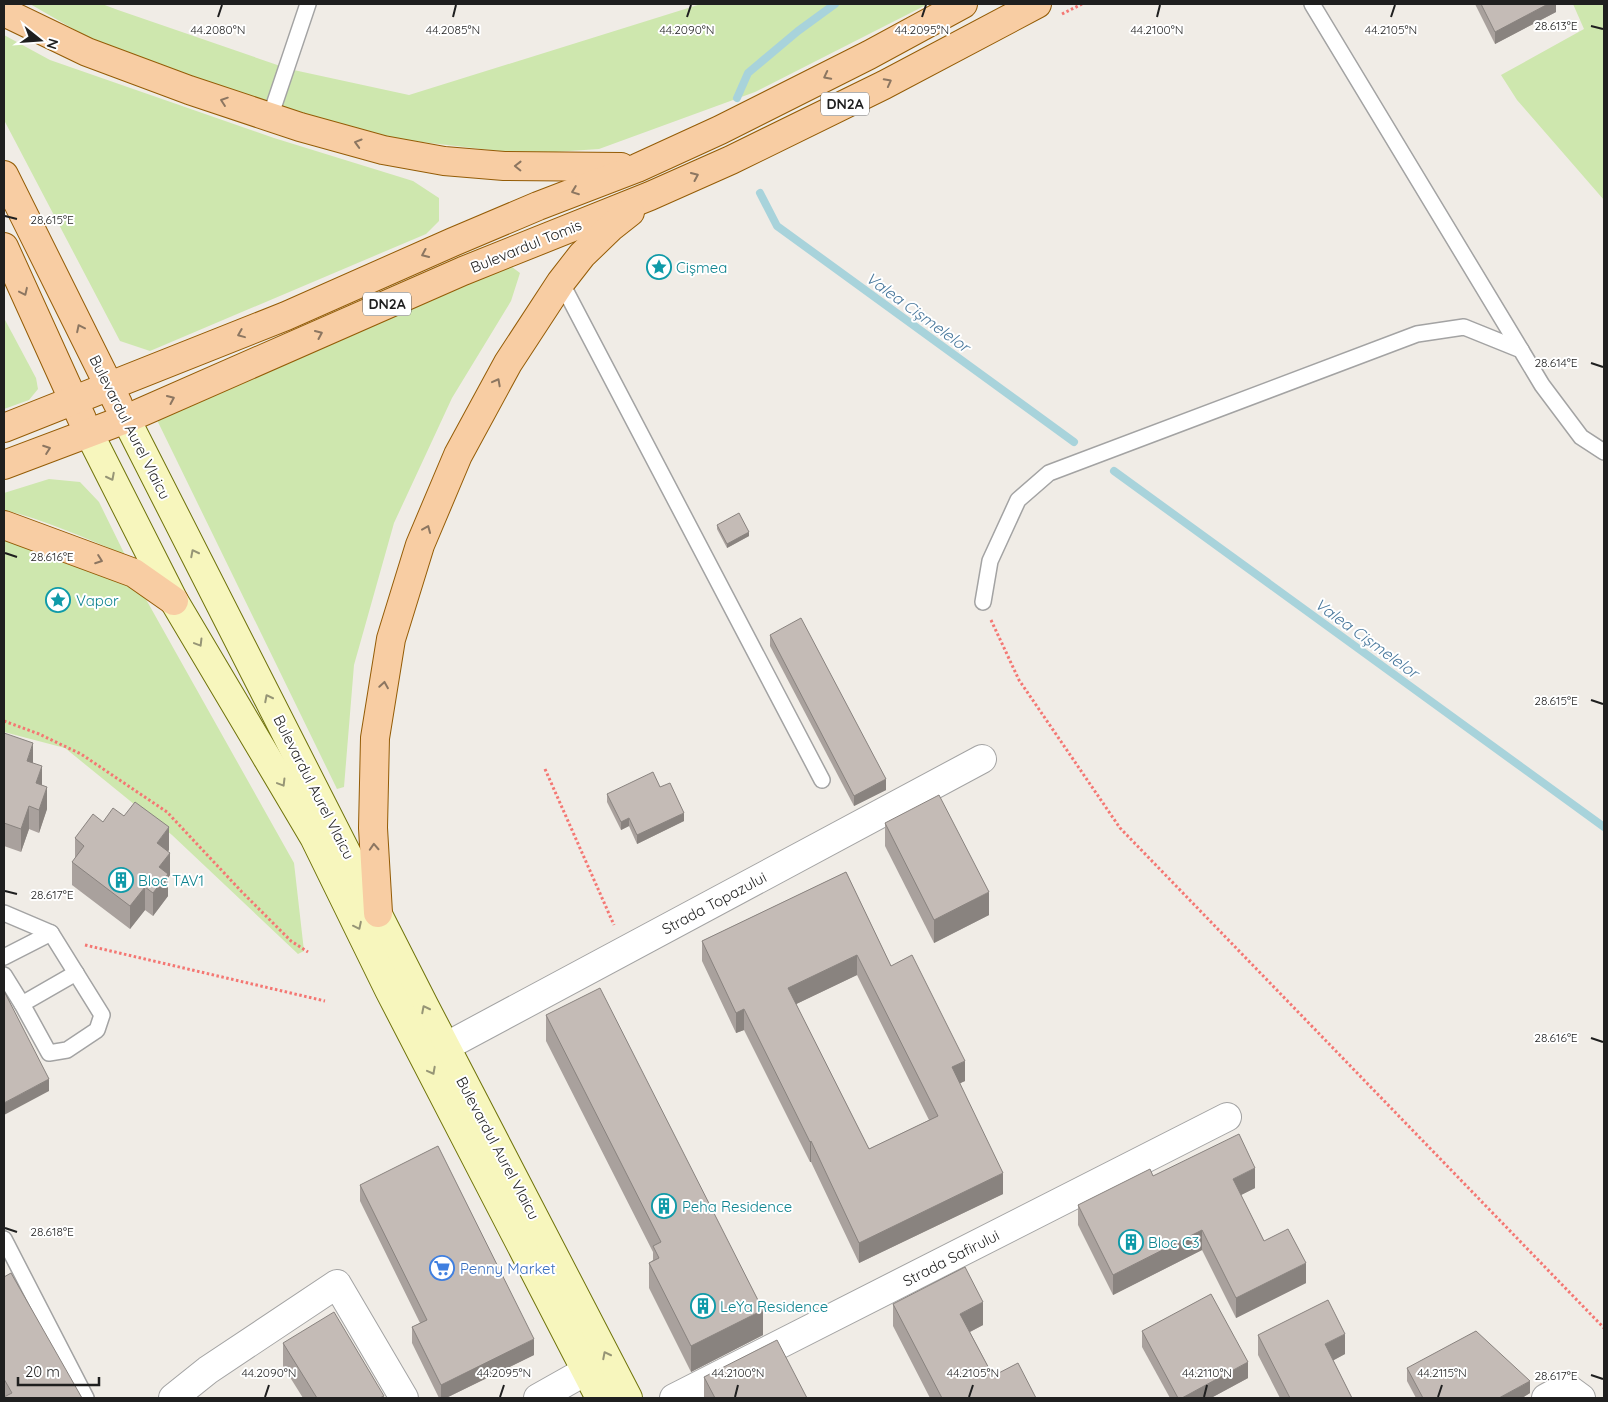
<svg xmlns="http://www.w3.org/2000/svg" width="1608" height="1402" font-family="Quicksand,sans-serif">
<style>
.grass{fill:#cee7ae}
.lines{fill:none;stroke-linecap:round;stroke-linejoin:round}
.stream{stroke:#a8d3db;stroke-width:8}
.service-casing{stroke:#a3a3a3;stroke-width:18}
.minor-casing{stroke:#a3a3a3;stroke-width:30}
.secondary-casing{stroke:#6f730a;stroke-width:30}
.primary-casing{stroke:#945c06;stroke-width:30}
.path{stroke:#f47773;stroke-width:3;stroke-dasharray:2.5 2.5;stroke-linecap:butt}
.service{stroke:#fff;stroke-width:15}
.minor{stroke:#fff;stroke-width:28}
.secondary{stroke:#f7f6bd;stroke-width:28}
.primary{stroke:#f8cda3;stroke-width:28}
.wall{fill:#a9a19d;fill-rule:evenodd}
.shaded-wall{fill:#89837f}
.building{fill:#c4bbb6;stroke:#89837f;fill-rule:evenodd}
.oneway{stroke:#8c7661}
.oneway2{stroke:#969576}
.ticks{fill:none;stroke:#1f1f1f;stroke-width:2}
.labels{text-anchor:middle;dominant-baseline:central;stroke-width:4;stroke-linejoin:round;paint-order:stroke}
.shield{fill:#fff;stroke:#626262;stroke-width:1}
.shield-label{font-size:14px;font-weight:bold;fill:#1f1f1f}
.street-label{font-size:15px;fill:#1f1f1f;stroke:#fff}
.culture-label{font-size:15px;fill:#0d838f;stroke:#fff;text-anchor:start}
.shop-label{font-size:15px;fill:#366cbe;stroke:#fff;text-anchor:start}
.water-label{font-size:16px;font-style:italic;fill:#49789c;stroke:#fff}
.ticks-label{font-size:12px;text-anchor:middle;fill:#1f1f1f;stroke:#fff;stroke-width:4;stroke-linejoin:round;paint-order:stroke}
</style>
<rect width="100%" height="100%" fill="#f0ece6"/>
<g class="grass">
<polygon points="30,4 102,4 118,10 289,69 409,95 701,4 928,4 755,92 599,149 525,154 395,139 274,106 103,46"/>
<polygon points="1573,4 1604,4 1604,200 1517,100 1501,75 1584,29"/>
<polygon points="4,35 50,60 274,138 413,181 439,198 439,221 426,234 150,351 120,341 4,120"/>
<polygon points="508,264 520,273 511,301 452,398 394,523 354,665 344,787 337,789 157,420"/>
<polygon points="4,318 36,378 38,389 29,400 4,409"/>
<path d="M49,479L80,482L99,502L125,555C86,538 45,520 4,510V493Z"/>
<polygon points="4,539 130,581 143,594 294,863 304,951 298,954 172,835 65,748 4,732"/>
</g>
<g class="lines">
<g class="stream">
<polyline points="737,98 748,73 798,31 835,4"/>
<polyline points="760,193 777,226 1074,442"/>
<polyline points="1114,471 1604,827"/>
</g>
<defs>
<g id="service">
<polyline points="1312,4 1521,350"/>
<polyline points="270,117 308,4"/>
<polyline points="561,282 822,780"/>
<polyline points="983,602 990,561 1018,500 1049,473 1417,334 1464,327 1521,350 1542,385 1581,437 1604,452"/>
<polyline points="4,913 51,933 102,1015 97,1030 67,1050 49,1053 22,1004"/>
<polyline points="4,957 51,933"/>
<polyline points="4,975 22,1004 76,973"/>
<polyline points="4,1239 86,1398"/>
</g>
<g id="minor">
<polyline points="445,1047 982,759"/>
<polyline points="173,1398 208,1370 337,1284 404,1398"/>
<polyline points="538,1398 586,1371"/>
<polyline points="674,1398 1227,1117"/>
<polyline points="1546,1398 1566,1387 1581,1398"/>
</g>
<g id="secondary">
<polyline points="126,419 424,1005 628,1398"/>
<polyline points="89,433 174,601 314,837 389,990 600,1398"/>
</g>
<g id="primary">
<polyline points="4,12 87,52 189,90 300,127 383,150 444,161 504,166 621,167"/>
<polyline points="4,175 118,404"/>
<polyline points="4,247 82,419"/>
<polyline points="4,428 286,316 453,242 538,206 637,168 720,130 869,55 963,4"/>
<polyline points="4,465 126,419 463,271 650,196 731,160 884,85 1037,4"/>
<polyline points="4,525 134,573 174,601"/>
<polyline points="378,913 373,828 375,738 391,639 420,545 458,455 508,363 561,282 582,255 611,227 630,212"/>
</g>
</defs>
<use href="#service" class="service-casing"/>
<use href="#minor" class="minor-casing"/>
<use href="#secondary" class="secondary-casing"/>
<use href="#primary" class="primary-casing"/>
<g class="path">
<polyline points="1062,14 1082,4"/>
<polyline points="991,620 1019,680 1120,828 1604,1328"/>
<polyline points="4,721 39,734 81,754 167,812 241,891 291,941 308,952"/>
<polyline points="545,769 614,925"/>
<polyline points="85,945 325,1001"/>
</g>
<use href="#service" class="service"/>
<use href="#minor" class="minor"/>
<use href="#secondary" class="secondary"/>
<use href="#primary" class="primary"/>
</g>
<g class="wall">
<polygon points="1475,4 1556,4 1556,12 1495,44"/>
<polygon points="717,525 749,536 727,548 717,529"/>
<polygon points="770,635 886,790 854,806 770,646"/>
<polygon points="4,733 33,763 42,785 47,809 39,833 29,829 21,852 4,846"/>
<polygon points="660,787 684,821 637,844 629,826 621,830 607,802 607,794"/>
<polygon points="103,822 169,850 168,851 170,875 168,878 168,896 153,916 145,910 130,929 72,885 72,862 75,859 75,838"/>
<polygon points="885,823 989,915 934,943 885,846"/>
<path d="M846,872L891,966L965,1081L960,1083L1003,1194L859,1263L811,1162H810L744,1030L736,1033L702,961V941ZM857,975L929,1120L869,1149L796,1004Z"/>
<polygon points="546,1015 763,1335 691,1372 649,1288 649,1263 653,1260 653,1252 546,1041"/>
<polygon points="1153,1176 1255,1188 1241,1195 1264,1241 1306,1283 1236,1318 1202,1250 1113,1295 1078,1225 1078,1205"/>
<polygon points="360,1185 534,1355 446,1398 439,1398 412,1343 412,1327 420,1323 360,1201"/>
<polygon points="4,1277 82,1398 4,1398"/>
<polygon points="893,1304 983,1325 970,1332 993,1376 1036,1398 930,1398 893,1326"/>
<polygon points="1142,1331 1248,1378 1211,1398 1170,1398 1142,1347"/>
<polygon points="1258,1335 1345,1354 1333,1360 1352,1398 1280,1398 1258,1355"/>
<polygon points="283,1343 384,1398 303,1398 283,1366"/>
<polygon points="1407,1368 1530,1393 1522,1398 1416,1398 1407,1381"/>
<polygon points="704,1377 807,1398 704,1398"/>
</g>
<g class="shaded-wall">
<polygon points="1548,4 1556,4 1556,12 1495,44 1495,32"/>
<polygon points="749,532 749,536 727,548 727,544"/>
<polygon points="33,743 33,765 27,761"/>
<polygon points="42,766 42,789 36,783"/>
<polygon points="886,779 886,790 854,806 854,796"/>
<polygon points="47,787 47,809 39,833 39,810"/>
<polygon points="29,806 29,829 21,852 21,829"/>
<polygon points="684,813 684,821 637,844 637,835"/>
<polygon points="629,818 629,826 621,830 621,822"/>
<polygon points="169,827 169,850 157,866 157,843"/>
<polygon points="170,853 170,875 168,878 168,896 153,916 153,893 159,867"/>
<polygon points="145,887 145,910 130,929 130,906"/>
<polygon points="989,892 989,915 934,943 934,920"/>
<polygon points="857,955 857,975 788,1008 788,988"/>
<polygon points="744,1009 744,1030 736,1033 736,1013"/>
<polygon points="965,1061 965,1081 952,1087 952,1067"/>
<polygon points="49,1079 49,1091 4,1115 4,1103"/>
<polygon points="811,1141 811,1162 810,1162 810,1142"/>
<polygon points="1255,1168 1255,1188 1233,1199 1233,1179"/>
<polygon points="1003,1173 1003,1194 859,1263 859,1243"/>
<polygon points="1202,1230 1202,1250 1113,1295 1113,1275"/>
<polygon points="1306,1263 1306,1283 1236,1318 1236,1298"/>
<polygon points="983,1302 983,1325 960,1337 960,1314"/>
<polygon points="763,1310 763,1335 691,1372 691,1346"/>
<polygon points="1345,1334 1345,1354 1325,1365 1325,1344"/>
<polygon points="534,1339 534,1355 446,1398 441,1398 441,1385"/>
<polygon points="1248,1362 1248,1378 1211,1398 1182,1398"/>
<polygon points="1530,1381 1530,1393 1522,1398 1499,1398"/>
</g>
<g class="building">
<polygon points="1481,4 1548,4 1495,32"/>
<polygon points="739,513 749,532 727,544 717,525"/>
<polygon points="801,618 886,779 854,796 770,635"/>
<polygon points="4,733 33,743 27,761 42,766 36,783 47,787 39,810 29,806 21,829 4,823"/>
<polygon points="653,772 660,787 670,783 684,813 637,835 629,818 621,822 607,794"/>
<polygon points="939,795 989,892 934,920 885,823"/>
<polygon points="135,802 169,827 157,843 170,853 159,867 168,874 153,893 145,887 130,906 72,862 84,846 75,838 93,814 103,822 113,808 124,816"/>
<path d="M846,872L891,966L912,955L965,1061L952,1067L1003,1173L859,1243L811,1141L810,1142L744,1009L736,1013L702,941ZM857,955L938,1116L869,1149L788,988Z"/>
<polygon points="600,988 763,1310 691,1346 649,1263 659,1258 653,1246 661,1242 546,1015"/>
<polygon points="4,991 49,1079 4,1103"/>
<polygon points="1239,1134 1255,1168 1233,1179 1264,1241 1288,1229 1306,1263 1236,1298 1202,1230 1113,1275 1078,1205 1150,1169 1153,1176"/>
<polygon points="438,1146 534,1339 441,1385 412,1327 427,1320 360,1185"/>
<polygon points="965,1267 983,1302 960,1314 993,1376 1018,1363 1036,1398 942,1398 893,1304"/>
<polygon points="11,1273 82,1398 4,1398 4,1397 12,1393 4,1379 4,1277"/>
<polygon points="1211,1294 1248,1362 1182,1398 1178,1398 1142,1331"/>
<polygon points="1328,1300 1345,1334 1325,1344 1352,1398 1290,1398 1258,1335"/>
<polygon points="334,1312 384,1396 380,1398 317,1398 283,1343"/>
<polygon points="1476,1331 1530,1381 1499,1398 1423,1398 1407,1368"/>
<polygon points="777,1340 807,1398 715,1398 704,1377"/>
</g>
<defs><path id="oneway-chevron" d="M-2-3.5L2.5 0L-2 3.5" fill="none" stroke-width="1.6" stroke-linecap="round" stroke-linejoin="round" transform="scale(1.25)"/></defs>
<g class="oneway">
<use href="#oneway-chevron" transform="translate(827 76) rotate(153)"/>
<use href="#oneway-chevron" transform="translate(888 82) rotate(-28)"/>
<use href="#oneway-chevron" transform="translate(224 101) rotate(-161)"/>
<use href="#oneway-chevron" transform="translate(358 143) rotate(-164)"/>
<use href="#oneway-chevron" transform="translate(518 166) rotate(-179)"/>
<use href="#oneway-chevron" transform="translate(695 176) rotate(-24)"/>
<use href="#oneway-chevron" transform="translate(575 191) rotate(159)"/>
<use href="#oneway-chevron" transform="translate(425 254) rotate(156)"/>
<use href="#oneway-chevron" transform="translate(24 292) rotate(65)"/>
<use href="#oneway-chevron" transform="translate(80 328) rotate(-116)"/>
<use href="#oneway-chevron" transform="translate(241 334) rotate(158)"/>
<use href="#oneway-chevron" transform="translate(319 334) rotate(-24)"/>
<use href="#oneway-chevron" transform="translate(497 382) rotate(-62)"/>
<use href="#oneway-chevron" transform="translate(171 399) rotate(-24)"/>
<use href="#oneway-chevron" transform="translate(47 449) rotate(-20)"/>
<use href="#oneway-chevron" transform="translate(427 529) rotate(-67)"/>
<use href="#oneway-chevron" transform="translate(99 560) rotate(20)"/>
<use href="#oneway-chevron" transform="translate(384 685) rotate(-81)"/>
<use href="#oneway-chevron" transform="translate(374 847) rotate(-93)"/>
</g>
<g class="oneway2">
<use href="#oneway-chevron" transform="translate(111 477) rotate(63)"/>
<use href="#oneway-chevron" transform="translate(194 553) rotate(-117)"/>
<use href="#oneway-chevron" transform="translate(199 643) rotate(59)"/>
<use href="#oneway-chevron" transform="translate(268 698) rotate(-117)"/>
<use href="#oneway-chevron" transform="translate(282 783) rotate(59)"/>
<use href="#oneway-chevron" transform="translate(358 926) rotate(64)"/>
<use href="#oneway-chevron" transform="translate(425 1009) rotate(-117)"/>
<use href="#oneway-chevron" transform="translate(432 1071) rotate(62)"/>
<use href="#oneway-chevron" transform="translate(606 1355) rotate(-117)"/>
</g>
<path class="ticks" d="M218,17L222,5M453,17L456,5M687,17L691,5M922,17L926,5M1157,17L1160,5M1391,17L1395,5M1591,26L1603,29M5,216L17,219M1591,363L1603,367M5,553L17,557M1591,700L1603,704M5,891L17,894M1591,1038L1603,1042M5,1228L17,1232M1591,1375L1603,1379M265,1397L269,1385M500,1397L504,1385M735,1397L738,1385M969,1397L973,1385M1204,1397L1207,1385M1438,1397L1442,1385"/>
<defs>
<symbol id="sight-ring" viewBox="-11 -11 22 22"><circle r="9.5" fill="#fff" stroke="#0f9aa8" stroke-width="1.5"/><path d="M0-6L1.8-2.2L6-1.7L2.9 1.2L3.7 5.4L0 3.3L-3.7 5.4L-2.9 1.2L-6-1.7L-1.8-2.2Z" fill="#0f9aa8"/></symbol>
<symbol id="building-ring" viewBox="-11 -11 22 22"><circle r="9.5" fill="#fff" stroke="#0f9aa8" stroke-width="1.5"/><path d="M-4-6H4V6H1V3H-1V6H-4ZM-2.5-4.3h1.7v1.8h-1.7ZM.8-4.3h1.7v1.8H.8ZM-2.5-1h1.7V.8h-1.7ZM.8-1h1.7V.8H.8Z" fill="#0f9aa8"/></symbol>
<symbol id="supermarket-ring" viewBox="-11 -11 22 22"><circle r="9.5" fill="#fff" stroke="#3f7fe0" stroke-width="1.5"/><path d="M-6-5.5h2.5l.6 2H6L4.5 2H-2.5L-4.4-4H-6ZM-1.5 3.2a1.3 1.3 0 1 0 .1 0ZM3 3.2a1.3 1.3 0 1 0 .1 0Z" fill="#3f7fe0"/></symbol>
</defs>
<g fill-rule="evenodd">
<use href="#sight-ring" x="645" y="253" width="28" height="28"/>
<use href="#sight-ring" x="44" y="586" width="28" height="28"/>
<use href="#building-ring" x="107" y="866" width="28" height="28"/>
<use href="#building-ring" x="650" y="1192" width="28" height="28"/>
<use href="#building-ring" x="1117" y="1228" width="28" height="28"/>
<use href="#supermarket-ring" x="428" y="1254" width="28" height="28"/>
<use href="#building-ring" x="689" y="1292" width="28" height="28"/>
</g>
<g class="labels">
<g class="shield">
<rect x="821" y="92.5" width="48" height="23" rx="4"/>
<rect x="363" y="292.5" width="48" height="23" rx="4"/>
</g>
<g class="shield-label">
<text x="845" y="104">DN2A</text>
<text x="387" y="304">DN2A</text>
</g>
<g class="street-label">
<text transform="translate(526 246) rotate(-22)">Bulevardul Tomis</text>
<text transform="translate(130 427) rotate(63)">Bulevardul Aurel Vlaicu</text>
<text transform="translate(314 787) rotate(63)">Bulevardul Aurel Vlaicu</text>
<text transform="translate(714 903) rotate(-28)">Strada Topazului</text>
<text transform="translate(498 1148) rotate(62)">Bulevardul Aurel Vlaicu</text>
<text transform="translate(951 1258) rotate(-27)">Strada Safirului</text>
</g>
<g class="culture-label">
<text x="676" y="267">Cișmea</text>
<text x="76" y="600">Vapor</text>
<text x="138" y="880">Bloc TAV1</text>
<text x="682" y="1206">Peha Residence</text>
<text x="1148" y="1242">Bloc C3</text>
<text x="720" y="1306">LeYa Residence</text>
</g>
<g class="shop-label">
<text x="460" y="1268">Penny Market</text>
</g>
<g class="water-label">
<text transform="translate(918 312) rotate(36)">Valea Cișmelelor</text>
<text transform="translate(1367 638) rotate(36)">Valea Cișmelelor</text>
</g>
</g>
<g class="ticks-label">
<text x="1556" y="30">28.613°E</text>
<text x="218" y="34">44.2080°N</text>
<text x="453" y="34">44.2085°N</text>
<text x="687" y="34">44.2090°N</text>
<text x="922" y="34">44.2095°N</text>
<text x="1157" y="34">44.2100°N</text>
<text x="1391" y="34">44.2105°N</text>
<text x="52" y="224">28.615°E</text>
<text x="1556" y="367">28.614°E</text>
<text x="52" y="561">28.616°E</text>
<text x="1556" y="705">28.615°E</text>
<text x="52" y="899">28.617°E</text>
<text x="1556" y="1042">28.616°E</text>
<text x="52" y="1236">28.618°E</text>
<text x="269" y="1377">44.2090°N</text>
<text x="504" y="1377">44.2095°N</text>
<text x="738" y="1377">44.2100°N</text>
<text x="973" y="1377">44.2105°N</text>
<text x="1207" y="1377">44.2110°N</text>
<text x="1442" y="1377">44.2115°N</text>
<text x="1556" y="1380">28.617°E</text>
</g>
<rect width="1608" height="1402" fill="none" stroke="#1f1f1f" stroke-width="10"/>
<g transform="translate(40 40) rotate(107)" stroke="#ffffff" stroke-width="4" paint-order="stroke">
<path d="M0-4L9 19L0 12L-9 19Z" fill="#1f1f1f"/>
<text y="-8" font-size="14" font-weight="bold" text-anchor="middle" fill="#1f1f1f">N</text>
</g>
<path d="M18 1377v8h81v-8" fill="none" stroke="#1f1f1f" stroke-width="2.5"/>
<text x="25" y="1377" font-size="15" fill="#1f1f1f" stroke="#ffffff" stroke-width="4" paint-order="stroke">20 m</text>
</svg>
